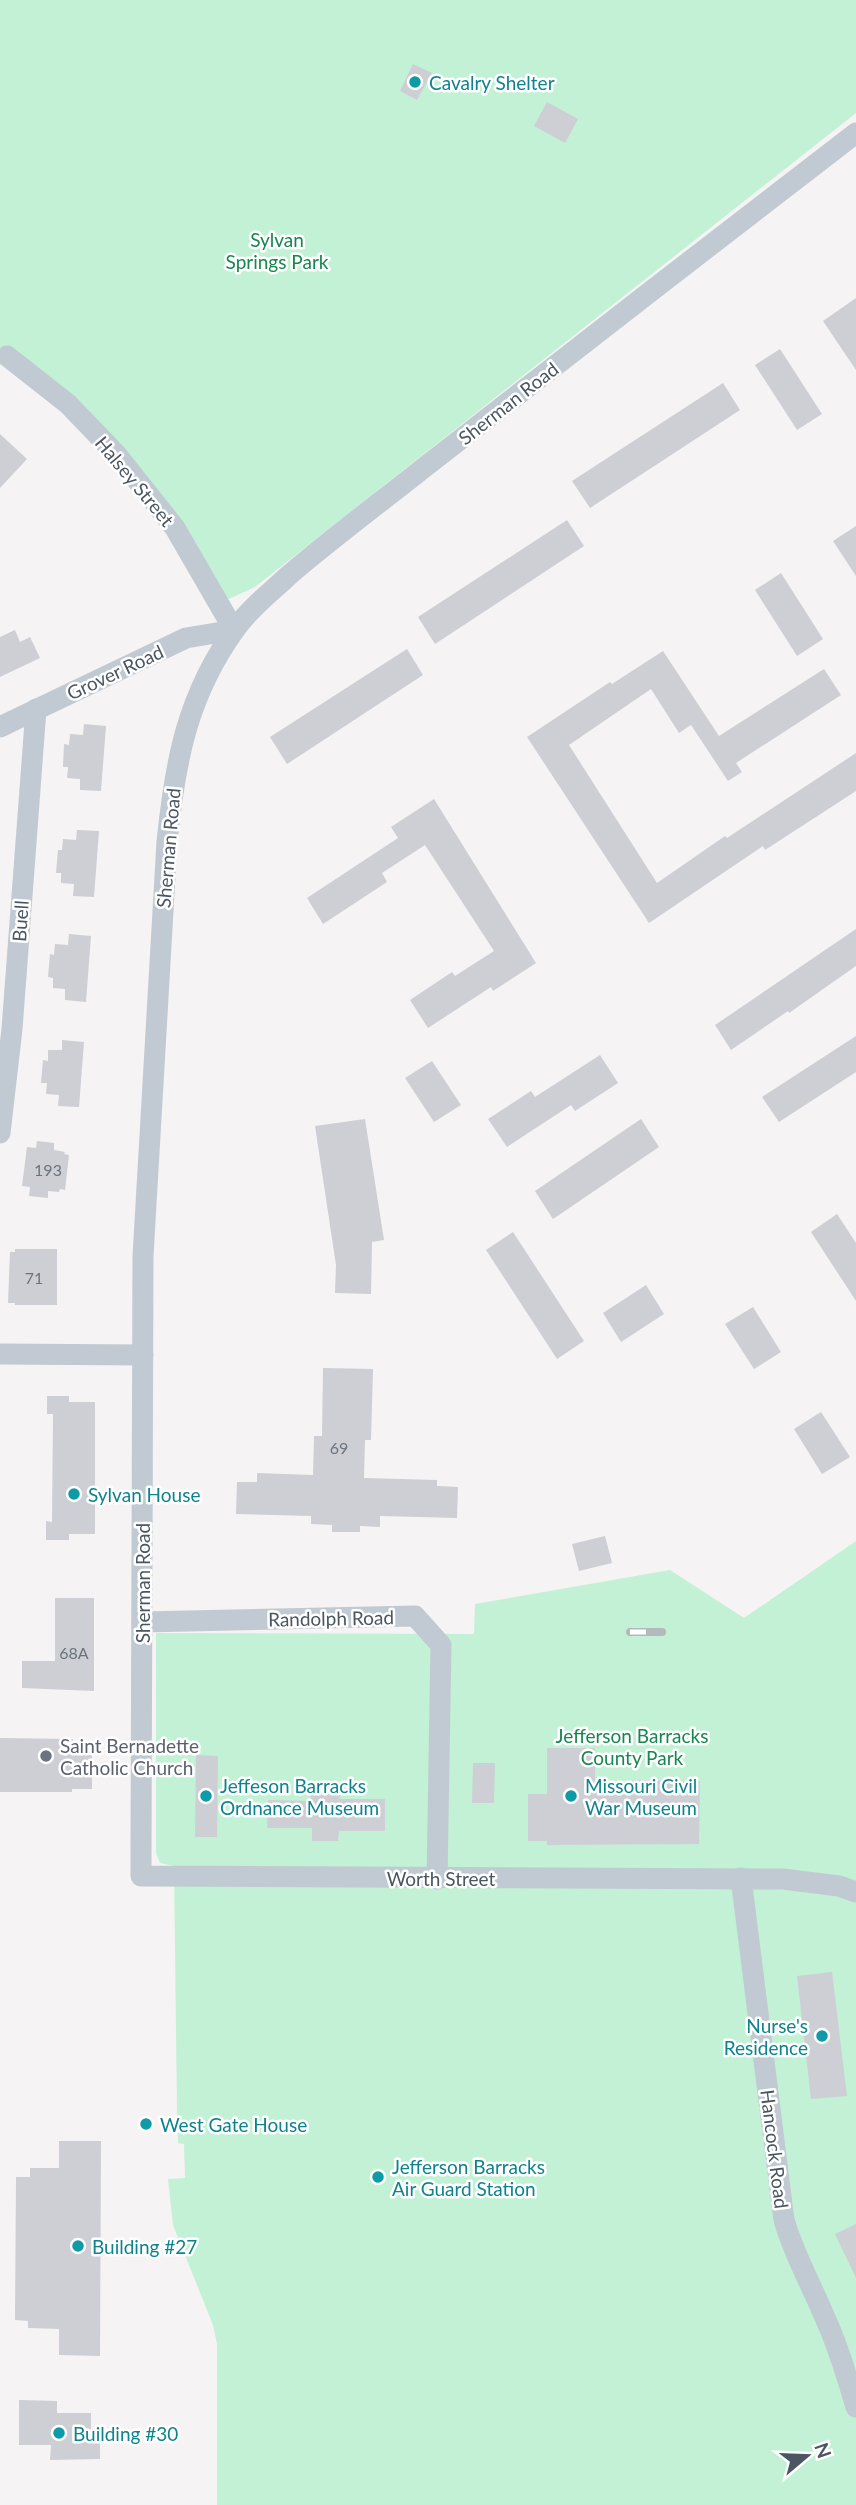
<svg xmlns="http://www.w3.org/2000/svg" width="856" height="2505" font-family="Lato,sans-serif">
<style>
.green{fill:#c3f1d5}
.building{fill:#cdcfd5}
.lines{fill:none;stroke-linecap:round;stroke-linejoin:round}
.street{stroke:#c1cad2;stroke-width:21}
.rail-casing{stroke:#b5b8bd;stroke-width:8}
.rail{stroke:#fff;stroke-width:5;stroke-dasharray:16;stroke-linecap:butt}
.culture-dot{fill:#0f9aa8;stroke:#fff;stroke-width:2.5}
.worship-dot{fill:#6b7280;stroke:#fff;stroke-width:2.5}
.labels{text-anchor:middle;dominant-baseline:central;stroke-width:5;stroke-linejoin:round;paint-order:stroke}
.number-label{font-size:16px;fill:#6b747e}
.culture-label{font-size:19px;fill:#0d838f;stroke:#fff;text-anchor:start}
.park-label{font-size:19px;fill:#17864f;stroke:#fff}
.street-label{font-size:19px;fill:#4a5661;stroke:#fff}
.worship-label{font-size:19px;fill:#5b616d;stroke:#fff;text-anchor:start}
</style>
<rect width="100%" height="100%" fill="#f5f3f3"/>
<g class="green">
<polygon points="0,0 856,0 856,113 255,587 229,599 219,593 207,564 9,353 0,365"/>
<polygon points="856,1541 856,2505 217,2505 217,2344 213,2325 173,2225 168,2179 185,2178 184,2144 178,2143 177,2111 174,1866 160,1863 156,1853 156,1633 474,1634 475,1604 670,1570 744,1618"/>
</g>
<g class="building">
<polygon points="413,64 432,73 417,100 400,91"/>
<polygon points="547,102 578,119 565,143 534,126"/>
<polygon points="856,298 856,370 823,321"/>
<polygon points="780,349 822,414 797,430 755,365"/>
<polygon points="723,383 740,410 590,508 572,481"/>
<polygon points="0,434 27,459 0,488"/>
<polygon points="567,520 584,546 435,644 418,617"/>
<polygon points="856,526 856,576 833,541"/>
<polygon points="781,573 823,639 797,656 755,590"/>
<polygon points="15,630 20,642 30,637 40,658 0,677 0,637"/>
<polygon points="407,649 423,675 287,764 270,737"/>
<polygon points="663,651 719,736 824,669 841,695 736,763 742,772 728,781 691,725 679,733 651,689 569,745 657,883 725,836 727,838 856,753 856,791 765,850 763,846 649,923 527,737 610,682 612,684"/>
<polygon points="84,724 106,726 101,791 80,790 80,779 67,778 68,767 63,767 64,744 69,745 70,734 83,735"/>
<polygon points="434,799 536,963 493,991 491,987 428,1028 410,1000 452,972 455,976 494,951 425,845 382,873 387,882 323,924 307,898 398,838 391,827"/>
<polygon points="77,830 99,831 94,897 73,896 74,884 61,883 61,873 56,873 58,850 62,850 63,839 76,840"/>
<polygon points="856,929 856,966 789,1013 788,1011 731,1050 715,1025"/>
<polygon points="69,934 91,936 86,1002 65,1000 65,989 53,988 53,978 48,977 50,954 54,955 55,944 68,945"/>
<polygon points="856,1036 856,1072 779,1122 762,1097"/>
<polygon points="62,1040 84,1042 79,1107 58,1106 59,1095 46,1094 47,1083 41,1083 43,1060 48,1061 48,1050 62,1050"/>
<polygon points="600,1055 618,1083 575,1111 571,1105 507,1147 488,1119 531,1091 535,1097"/>
<polygon points="432,1061 461,1105 434,1122 405,1078"/>
<polygon points="365,1119 384,1240 372,1242 371,1294 335,1293 336,1265 315,1126"/>
<polygon points="641,1119 659,1147 553,1219 535,1191"/>
<polygon points="37,1141 54,1143 54,1150 65,1152 64,1154 69,1155 65,1190 60,1189 59,1192 48,1191 48,1198 29,1196 30,1187 22,1186 27,1147 36,1148"/>
<polygon points="837,1214 856,1243 856,1301 811,1232"/>
<polygon points="513,1232 584,1341 557,1359 486,1250"/>
<polygon points="15,1249 57,1249 57,1305 15,1305 15,1303 8,1303 10,1252 15,1252"/>
<polygon points="646,1285 664,1314 621,1342 603,1313"/>
<polygon points="753,1307 781,1352 754,1369 725,1324"/>
<polygon points="323,1368 373,1369 371,1440 365,1440 364,1478 437,1480 437,1486 458,1487 457,1518 380,1516 380,1527 360,1526 360,1532 332,1532 332,1525 311,1524 311,1516 236,1514 237,1482 257,1482 257,1473 313,1475 314,1436 322,1436"/>
<polygon points="47,1396 69,1396 69,1402 95,1402 95,1534 69,1534 69,1540 46,1540 46,1521 52,1522 53,1414 47,1414"/>
<polygon points="821,1412 850,1457 822,1474 794,1429"/>
<polygon points="605,1536 612,1563 579,1571 572,1544"/>
<polygon points="55,1598 94,1598 94,1691 22,1688 22,1661 55,1661"/>
<polygon points="0,1738 73,1739 72,1745 92,1745 92,1789 72,1789 72,1792 0,1792"/>
<polygon points="547,1748 595,1748 595,1790 633,1791 633,1780 700,1781 699,1844 547,1845 547,1841 528,1841 528,1794 547,1794"/>
<polygon points="196,1755 218,1756 217,1837 195,1837"/>
<polygon points="473,1763 495,1763 494,1803 472,1803"/>
<polygon points="311,1792 340,1792 340,1799 385,1799 385,1831 339,1831 338,1841 312,1841 312,1828 267,1828 268,1800 310,1801"/>
<polygon points="832,1972 847,2096 811,2099 797,1976"/>
<polygon points="59,2141 101,2141 100,2356 59,2355 59,2329 28,2328 28,2321 15,2320 16,2177 30,2177 30,2168 59,2168"/>
<polygon points="856,2224 856,2278 835,2234"/>
<polygon points="19,2400 57,2401 57,2413 91,2413 91,2429 100,2429 100,2459 50,2460 51,2445 19,2445"/>
</g>
<g class="lines">
<g class="street">
<path d="M856,133C711,245 565,357 421,470C377,505 331,539 288,576C270,593 250,608 236,628C187,695 175,762 167,842L143,1256L141,1850V1876L783,1879L839,1886L856,1892"/>
<polyline points="0,727 186,638 234,630 175,528 117,455 68,404 7,356"/>
<polyline points="0,1133 12,1029 36,709"/>
<polyline points="0,1354 143,1355"/>
<polyline points="142,1622 415,1616 441,1645 437,1879"/>
<path d="M741,1878L784,2220C794,2255 812,2286 826,2320C839,2348 847,2377 856,2407"/>
</g>
<defs>
<polyline id="rail" points="630,1632 662,1632"/>
</defs>
<use href="#rail" class="rail-casing"/>
<use href="#rail" class="rail"/>
</g>
<g class="culture-dot">
<circle cx="415" cy="82" r="7"/>
<circle cx="74" cy="1494" r="7"/>
<circle cx="206" cy="1796" r="7"/>
<circle cx="571" cy="1796" r="7"/>
<circle cx="822" cy="2036" r="7"/>
<circle cx="146" cy="2124" r="7"/>
<circle cx="378" cy="2177" r="7"/>
<circle cx="78" cy="2246" r="7"/>
<circle cx="59" cy="2433" r="7"/>
</g>
<circle class="worship-dot" cx="46" cy="1756" r="7"/>
<g class="labels">
<g class="number-label">
<text x="48" y="1169">193</text>
<text x="34" y="1277">71</text>
<text x="339" y="1447">69</text>
<text x="74" y="1652">68A</text>
</g>
<g class="culture-label">
<text x="429" y="82">Cavalry Shelter</text>
<text x="88" y="1494">Sylvan House</text>
<text x="220" y="1785">Jeffeson Barracks<tspan x="220" dy="22">Ordnance Museum</tspan></text>
<text x="585" y="1785">Missouri Civil<tspan x="585" dy="22">War Museum</tspan></text>
<text x="808" y="2025" text-anchor="end">Nurse's<tspan x="808" dy="22">Residence</tspan></text>
<text x="160" y="2124">West Gate House</text>
<text x="392" y="2166">Jefferson Barracks<tspan x="392" dy="22">Air Guard Station</tspan></text>
<text x="92" y="2246">Building #27</text>
<text x="73" y="2433">Building #30</text>
</g>
<g class="park-label">
<text x="277" y="239">Sylvan<tspan x="277" dy="22">Springs Park</tspan></text>
<text x="632" y="1735">Jefferson Barracks<tspan x="632" dy="22">County Park</tspan></text>
</g>
<g class="street-label">
<text transform="translate(508 403) rotate(-38)">Sherman Road</text>
<text transform="translate(135 481) rotate(50)">Halsey Street</text>
<text transform="translate(115 672) rotate(-25)">Grover Road</text>
<text transform="translate(168 848) rotate(-85)">Sherman Road</text>
<text transform="translate(20 921) rotate(-86)">Buell</text>
<text transform="translate(142 1583) rotate(-90)">Sherman Road</text>
<text transform="translate(331 1618) rotate(-1)">Randolph Road</text>
<text x="441" y="1878">Worth Street</text>
<text transform="translate(775 2149) rotate(83)">Hancock Road</text>
</g>
<g class="worship-label">
<text x="60" y="1745">Saint Bernadette<tspan x="60" dy="22">Catholic Church</tspan></text>
</g>
</g>
<g transform="translate(807 2456) rotate(71)" stroke="#ffffff" stroke-width="5" paint-order="stroke">
<path d="M0-5L12 26L0 18L-12 26Z" fill="#4a5661"/>
<text y="-10" font-size="19" font-weight="bold" text-anchor="middle" fill="#4a5661">N</text>
</g>
</svg>
